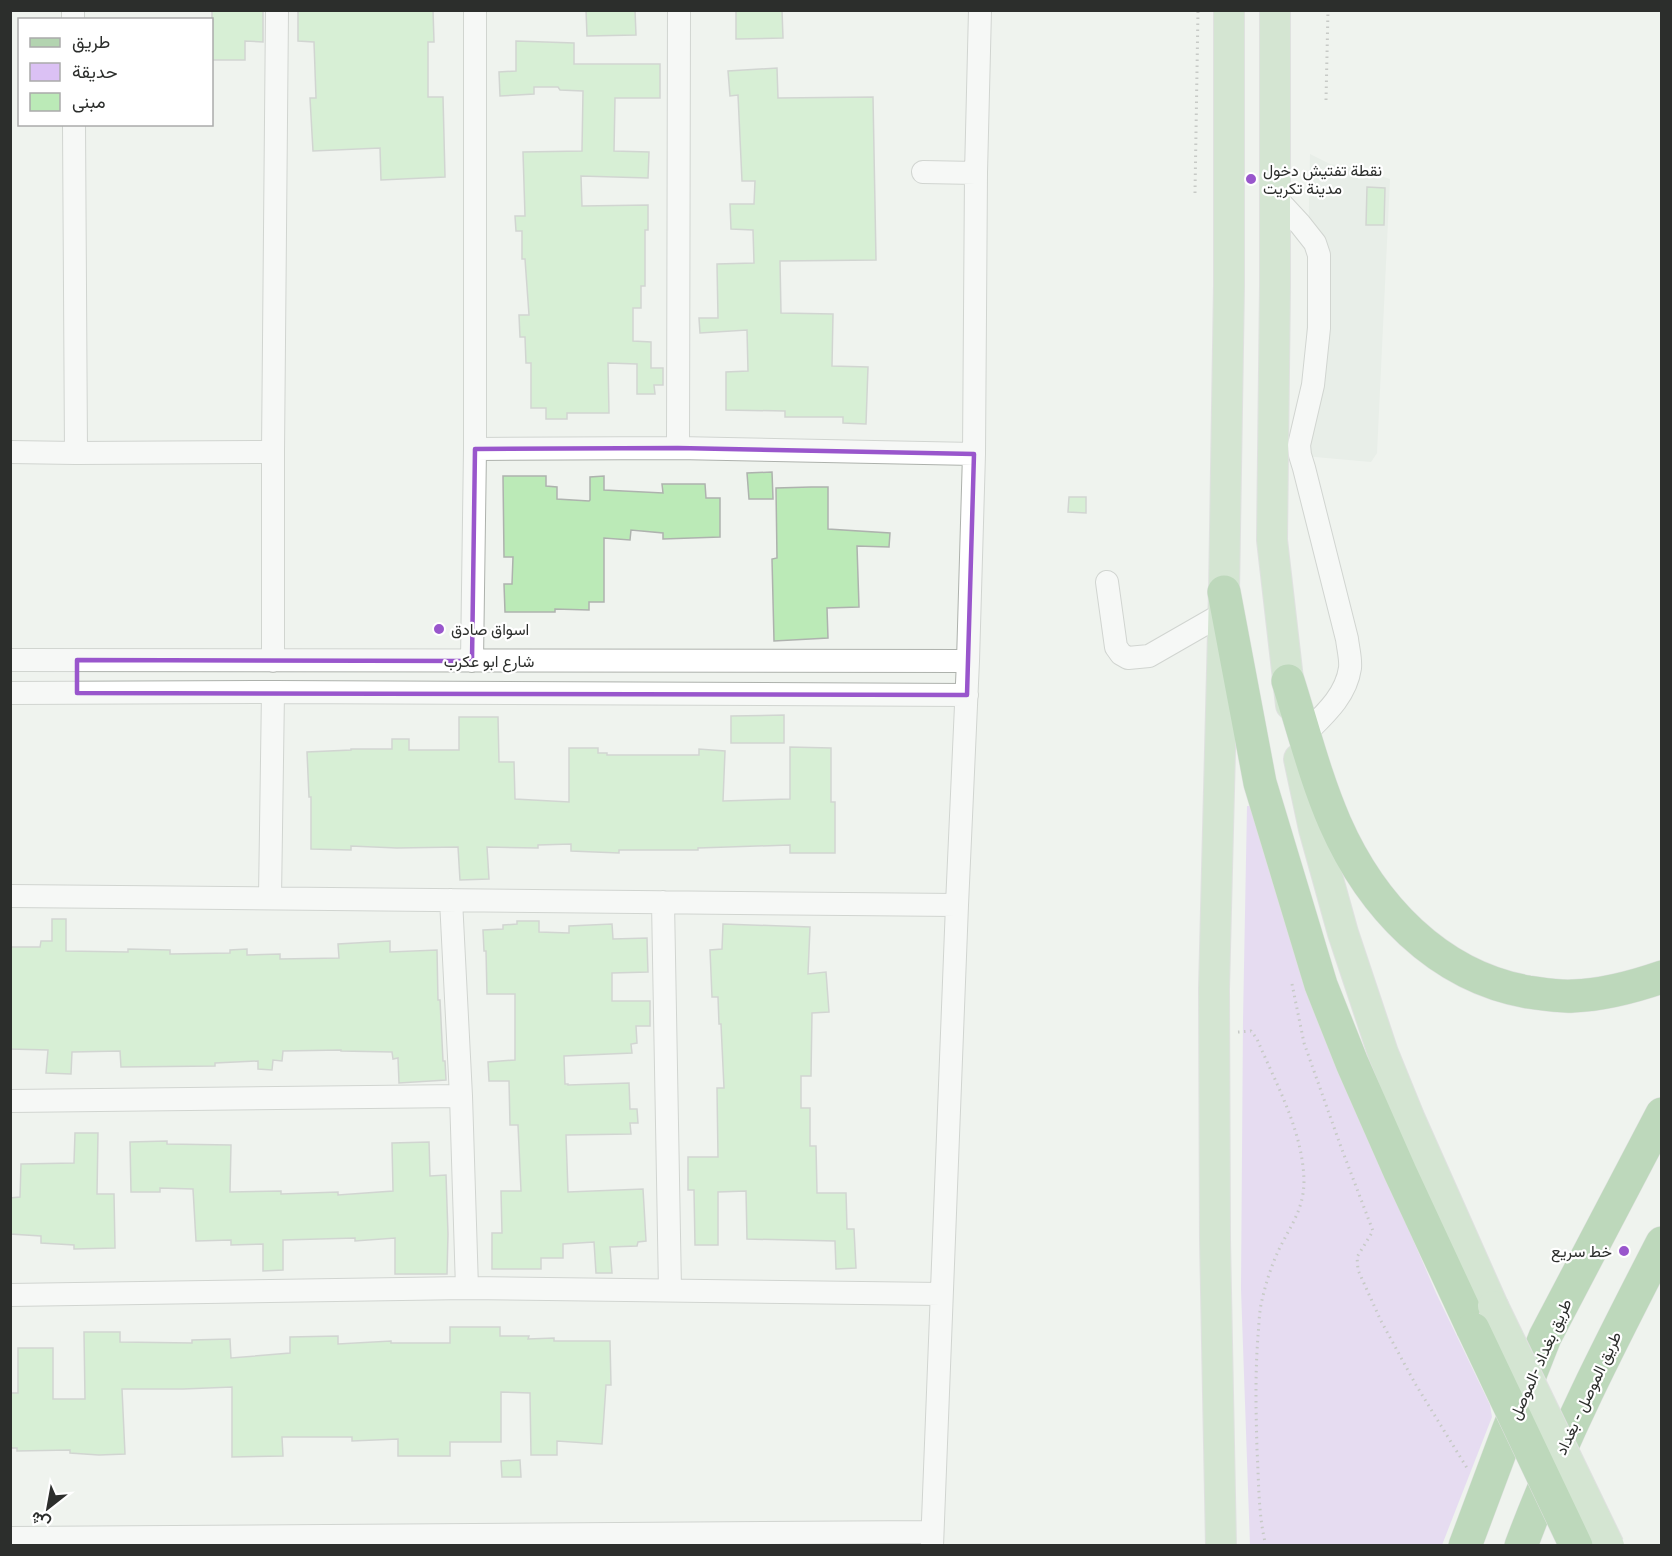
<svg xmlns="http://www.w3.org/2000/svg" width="1672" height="1556" font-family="'IBM Plex Sans',Vazirmatn,sans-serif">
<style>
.built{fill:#e0e9df}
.green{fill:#dbc1f4}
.building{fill:#bbeab7;stroke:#aeb2ae;stroke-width:1.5}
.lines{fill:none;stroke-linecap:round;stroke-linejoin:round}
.minor-casing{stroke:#adb1ac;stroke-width:24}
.major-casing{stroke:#cccdcc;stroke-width:32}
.highway-casing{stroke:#cccdcc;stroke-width:34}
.path{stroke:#979a96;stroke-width:3;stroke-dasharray:1.5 4.5;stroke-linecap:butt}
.minor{stroke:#fff;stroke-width:22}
.major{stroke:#b3d4b0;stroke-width:30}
.highway{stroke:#81b87c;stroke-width:33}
.major-bridge-casing{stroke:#cccdcc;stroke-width:32;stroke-linecap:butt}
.highway-bridge-casing{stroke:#cccdcc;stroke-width:34;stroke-linecap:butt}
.major-bridge{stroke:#b3d4b0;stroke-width:30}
.highway-bridge{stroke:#81b87c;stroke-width:33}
.marked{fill:none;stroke:#9956cc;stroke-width:4.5;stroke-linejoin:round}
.poi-dot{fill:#9956cc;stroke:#fff;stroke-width:2}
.labels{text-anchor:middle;stroke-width:4.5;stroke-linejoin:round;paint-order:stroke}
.poi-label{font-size:16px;fill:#2c2e2c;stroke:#fff;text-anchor:start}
.street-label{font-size:16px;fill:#2c2e2c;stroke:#fff}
</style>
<rect width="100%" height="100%" fill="#eff3ee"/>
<path class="built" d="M1310 154 1330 164 1357 168 1390 179 1377 453 1371 462 1304 456Z"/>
<path class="green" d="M1247 806H1259L1320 1023 1436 1293 1490 1405 1492 1417 1442 1545H1250L1241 1289 1243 1021Z"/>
<path class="building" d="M212 10H263V42L245 41V60H212Z
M298 10H433L434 42H428V97H443L445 177 381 180 380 148 313 151 310 98H316L314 42 298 41Z
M586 10H635L636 35 587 36Z
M736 10H782L783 38 736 39Z
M516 41 574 43V64H660V98H615L614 151 649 152 648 178 581 176 582 206 648 205V230H645V286H641V308H633V341L651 342V368H663V385H654L655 394H637V364L608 363 609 413H567V419H546V408H531V363H526L525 337H520L519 315H529L525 259H522V231H516L515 216H525L523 152 582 151 583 91 560 90 558 87H534V94L500 96 499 72 516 71Z
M777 68 778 98 873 97 876 260 780 261 781 313 833 314 832 366 868 367 866 424 843 423V417H785V411L726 410V372L748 371 747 330 700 333 699 318H718L717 264 754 263 753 230 731 229 730 204H754L755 181H742L738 95 730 96 728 71Z
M1367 187 1385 188 1384 225H1366Z
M772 472 773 499H749L747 473Z
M503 476H546V486L557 487V499L589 501 590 500V477L604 476V490L663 493 662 484H705L706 498H720V537L663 539V533L631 530 630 540 604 538V602H589V610L555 609V612H505L504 584H512L513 557H504Z
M811 487H828V529L890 533 889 547 857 546 859 607 827 608 828 638 774 641 772 559 777 558 776 488Z
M1069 497H1086V513L1068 512Z
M784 715V743H731V716Z
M459 717H498L499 762H514L515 799 569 802V748H598V753H607V755H699V749L725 751 723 801 790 799V747L831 748V802H835V853H790V845L728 847 698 848V850H619V853L571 851V844L538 845V848L487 847 489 879 460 880 458 847 397 848 351 846V850L311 849V797H309L307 752 351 750V749H392V739H409V750H459Z
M52 919H66V951L128 952V949L170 950V954L230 953V950L247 949V955L280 954V959L339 958 338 944 390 941V952L437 950 438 1000H440L443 1061H445L446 1080 399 1083 398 1058 393 1059 392 1052 341 1051V1050L283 1051 282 1061 273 1060 272 1070 258 1069V1061L215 1063V1066L121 1067 120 1051 72 1052 71 1074 46 1073 48 1050 10 1049V947H40L41 941H52Z
M517 921H539V932L569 933V926L612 924 613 939 647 938 648 972 612 973V1001H650V1026H636L637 1043 631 1044 632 1053 564 1056 565 1084H568V1085L629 1083 630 1109H637L638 1123H630L631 1134 566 1135 568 1192 643 1189 646 1241 638 1242 637 1246 610 1247 612 1273H596L594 1242 563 1244V1258H541V1269H492V1233H502L501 1191H521L518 1125H510L509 1081H489L488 1062 515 1060V994H487L486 951H484L483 930 503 929V925L517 924Z
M723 924 810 927 808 974 826 972 829 1012 812 1013 811 1076H801V1108H810V1146H816L817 1193H846L847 1229H854L856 1268 836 1269 835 1241 747 1239 746 1191 718 1192V1245H695L694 1190H688V1157H718L717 1088H724L721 1024H719L718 997H712L710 950 722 949Z
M75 1133H98L97 1194H114L115 1248 74 1249V1245L41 1243V1236L10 1234V1198L20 1197 21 1164 74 1163Z
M167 1141V1144L231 1145 230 1192 281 1191V1194L338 1192V1195L393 1191 392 1143 429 1142 430 1176 446 1175 448 1234 447 1274H395V1238L355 1241V1238L283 1240V1270L263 1271V1244L231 1245V1240L196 1241 193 1189 160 1188V1192H131L130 1142Z
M450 1327H500V1336H529L528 1339 554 1338V1341H610L611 1385H606L602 1444 557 1441V1455H531L530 1393 501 1392V1442H450V1456H398V1439L352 1441V1437H282L283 1456 232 1457V1387L183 1389H122L125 1454 99 1455 70 1453V1450L17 1451V1448H10V1393H18V1348H53V1399H85L84 1332H120V1342L192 1343V1340L230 1339 231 1358 290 1353V1337L338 1336V1344L391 1341V1343H450Z
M520 1460 521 1477H502L501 1461Z"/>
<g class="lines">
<defs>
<path id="minor" d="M73 10V20
M74 124 76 453
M923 172 976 173
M1275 197 1300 224 1315 243 1319 255V328L1313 385 1299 445 1300 455 1304 468 1347 639C1348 648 1351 659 1350 668 1346 696 1324 715 1305 734
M678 448 679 10
M475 449 678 448 974 454
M10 452 76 453 273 452
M1107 582 1116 647 1121 654 1128 658 1149 656 1224 613
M10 660 968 661
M273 661V452L277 10
M472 661 475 449V10
M10 693 273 692 967 695
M10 896 957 905
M270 898 273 692
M451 900 461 1096 467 1288
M663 902 670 1290
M10 1101 461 1096
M10 1295 467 1288 941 1294
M10 1538 932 1532
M932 1546 957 905 968 661 974 454 976 173 980 10"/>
<path id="major" d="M1275 10V286L1272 540 1291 705
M1299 759 1314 829 1343 933 1383 1053 1409 1117 1493 1306
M1221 1546 1215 1240 1214 989 1224 592 1229 286V10"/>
<path id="highway" d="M1224 592 1260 783 1321 985 1352 1063 1400 1172 1473 1329
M1288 681C1303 728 1315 777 1335 823 1371 905 1437 976 1528 992 1543 994 1558 997 1573 996 1603 995 1633 987 1662 977
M1465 1546 1508 1431 1545 1337 1662 1114
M1521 1546C1560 1441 1611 1342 1662 1243"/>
</defs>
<use href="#minor" class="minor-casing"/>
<use href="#major" class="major-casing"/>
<use href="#highway" class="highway-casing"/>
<path class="path" d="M1326 100 1328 10
M1195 193 1198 10
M1292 984 1304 1043 1341 1147 1373 1231 1357 1257 1358 1270 1381 1321 1416 1385 1467 1468
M1238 1032 1251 1031 1257 1039C1276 1084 1303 1131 1304 1181 1304 1214 1285 1232 1274 1261 1269 1273 1265 1287 1262 1300 1259 1312 1259 1325 1258 1336 1255 1374 1256 1412 1257 1450 1259 1482 1258 1515 1266 1546"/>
<use href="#minor" class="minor"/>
<use href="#major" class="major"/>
<use href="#highway" class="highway"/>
<defs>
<path id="major-bridge" d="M1493 1306 1609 1546"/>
<path id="highway-bridge" d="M1473 1329 1576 1546"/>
</defs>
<use href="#major-bridge" class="major-bridge-casing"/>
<use href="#highway-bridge" class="highway-bridge-casing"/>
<use href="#major-bridge" class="major-bridge"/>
<use href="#highway-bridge" class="highway-bridge"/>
</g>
<path d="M0 0H1672V1556H0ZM678 448 974 454 967 695 77 693V660L472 661 475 449Z" fill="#eff3ee" fill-opacity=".55" fill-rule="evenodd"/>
<path class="marked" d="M678 448 974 454 967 695 77 693V660L472 661 475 449Z"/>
<g class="poi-dot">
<circle cx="1251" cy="179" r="6"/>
<circle cx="439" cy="629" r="6"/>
<circle cx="1624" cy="1251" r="6"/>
</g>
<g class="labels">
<g class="poi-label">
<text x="1263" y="176">نقطة تفتيش دخول<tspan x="1263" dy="18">مدينة تكريت</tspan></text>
<text x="451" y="635">اسواق صادق</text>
<text x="1612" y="1257" text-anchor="end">خط سريع</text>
</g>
<g class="street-label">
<text x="489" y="667">شارع ابو عكرب</text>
<text transform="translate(1540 1359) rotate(-66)" y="6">طريق بغداد -الموصل</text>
<text transform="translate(1588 1393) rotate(-65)" y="6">طريق الموصل - بغداد</text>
</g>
</g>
<rect width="1672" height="1556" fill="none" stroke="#2c2e2c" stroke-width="24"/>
<rect x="18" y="18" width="195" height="108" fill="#ffffff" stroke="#ababab" stroke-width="1.5"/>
<rect x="30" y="38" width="30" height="9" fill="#b3d4b0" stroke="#ababab" stroke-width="1.5"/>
<text x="72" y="48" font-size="18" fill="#2c2e2c">طريق</text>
<rect x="30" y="63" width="30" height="18" fill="#dbc1f4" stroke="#ababab" stroke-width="1.5"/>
<text x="72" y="78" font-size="18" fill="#2c2e2c">حديقة</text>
<rect x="30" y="93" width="30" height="18" fill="#bbeab7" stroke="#ababab" stroke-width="1.5"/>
<text x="72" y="108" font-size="18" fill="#2c2e2c">مبنى</text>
<g transform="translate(48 1508) rotate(211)" stroke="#ffffff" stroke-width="4.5" paint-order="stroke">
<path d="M0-4.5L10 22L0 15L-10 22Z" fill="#2c2e2c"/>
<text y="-9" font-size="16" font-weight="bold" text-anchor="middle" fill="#2c2e2c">ش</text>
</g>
</svg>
